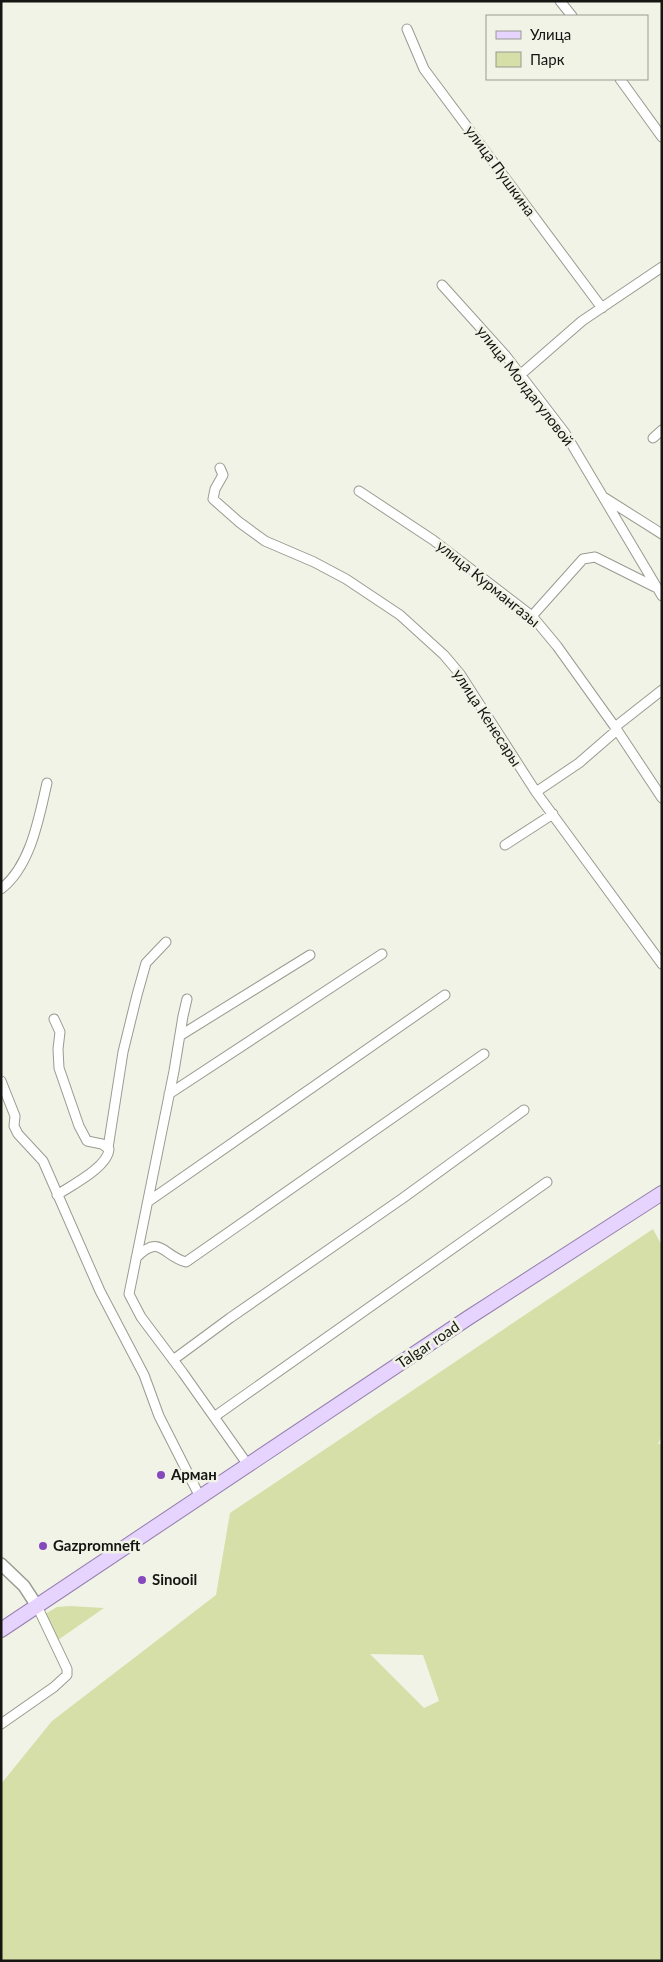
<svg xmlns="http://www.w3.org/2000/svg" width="663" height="1962" font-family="Lato,sans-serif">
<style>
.green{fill:#d6dfa8;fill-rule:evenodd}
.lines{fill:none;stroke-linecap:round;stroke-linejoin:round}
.minor-casing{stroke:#999b90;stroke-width:11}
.tertiary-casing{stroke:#999b90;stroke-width:14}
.primary-casing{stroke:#927eab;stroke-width:16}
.minor{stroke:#fff;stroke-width:9}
.tertiary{stroke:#fff;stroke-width:11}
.primary{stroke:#e6d3fe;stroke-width:14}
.poi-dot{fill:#8548bd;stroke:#f1f3e7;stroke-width:2}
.labels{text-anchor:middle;stroke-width:5;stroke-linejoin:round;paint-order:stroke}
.street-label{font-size:15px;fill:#151511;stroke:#f1f3e7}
.poi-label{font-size:15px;font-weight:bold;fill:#151511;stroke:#f1f3e7;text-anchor:start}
</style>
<rect width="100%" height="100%" fill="#f1f3e7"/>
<path class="green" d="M653 1229 661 1244 662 1252V1436L658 1444H662V1961H1V1784L52 1721 216 1595 230 1513ZM370 1654 423 1655 439 1701 424 1708Z
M70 1606 104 1608 58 1640 45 1614 57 1607Z"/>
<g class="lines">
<defs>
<path id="minor" d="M560 1 572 16
M407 29 424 69 602 308
M620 79 662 137
M442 285 506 356 565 433 662 596
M520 375 582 321 662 267
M653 438 662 430
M220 468 223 475 215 489 213 499 239 522 265 541 314 562 346 579 400 615 444 655 460 674 536 792 662 964
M359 491 433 540 532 616 557 646 615 727 662 798
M605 498 662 534
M532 616 583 559 595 557 657 588
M615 727 662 690
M536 792 579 763 617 730
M505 845 553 814
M1 889C31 866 39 817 47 783
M187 999 183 1016 174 1071 129 1294 141 1317 183 1373 248 1465
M54 1019 60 1032 58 1049 59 1068 79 1126 87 1141 102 1144 109 1149C108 1167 72 1185 57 1195
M181 1035 310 955
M1 1081 15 1116 14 1126 18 1134 43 1161 100 1291 144 1375 159 1416 200 1497
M169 1094 382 954
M108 1148 123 1052 137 995 146 963 166 942
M149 1201 445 995
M136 1258C160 1233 163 1256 186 1262L484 1054
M173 1360 230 1318 403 1198 524 1110
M214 1417 547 1182
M1 1724 54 1687 67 1675V1669L37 1606"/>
<path id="tertiary" d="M1 1564 24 1586 37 1606"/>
<path id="primary" d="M1 1630 468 1318 662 1193"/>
</defs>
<use href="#minor" class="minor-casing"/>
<use href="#tertiary" class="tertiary-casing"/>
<use href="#primary" class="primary-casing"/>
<use href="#minor" class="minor"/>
<use href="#tertiary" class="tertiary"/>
<use href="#primary" class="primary"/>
</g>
<g class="poi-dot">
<circle cx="161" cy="1475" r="5"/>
<circle cx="43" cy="1546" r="5"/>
<circle cx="142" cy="1580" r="5"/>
</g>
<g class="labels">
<g class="street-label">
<text transform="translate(500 171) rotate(54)" y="5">улица Пушкина</text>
<text transform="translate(525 386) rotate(52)" y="5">улица Молдагуловой</text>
<text transform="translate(488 584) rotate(39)" y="5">улица Курмангазы</text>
<text transform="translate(487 718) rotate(57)" y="5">улица Кенесары</text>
<text transform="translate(428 1345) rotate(-34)" y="5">Talgar road</text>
</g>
<g class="poi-label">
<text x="171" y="1480">Арман</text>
<text x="53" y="1551">Gazpromneft</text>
<text x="152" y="1585">Sinooil</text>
</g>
</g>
<rect width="663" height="1962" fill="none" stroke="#151511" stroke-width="5"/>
<rect x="486" y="15" width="162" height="65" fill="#f1f3e7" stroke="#999a91"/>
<rect x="496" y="31" width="25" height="8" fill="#e6d3fe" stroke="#999a91"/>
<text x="530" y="40" font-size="15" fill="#151511">Улица</text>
<rect x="496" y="52" width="25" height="15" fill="#d6dfa8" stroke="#999a91"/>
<text x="530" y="65" font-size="15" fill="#151511">Парк</text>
</svg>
